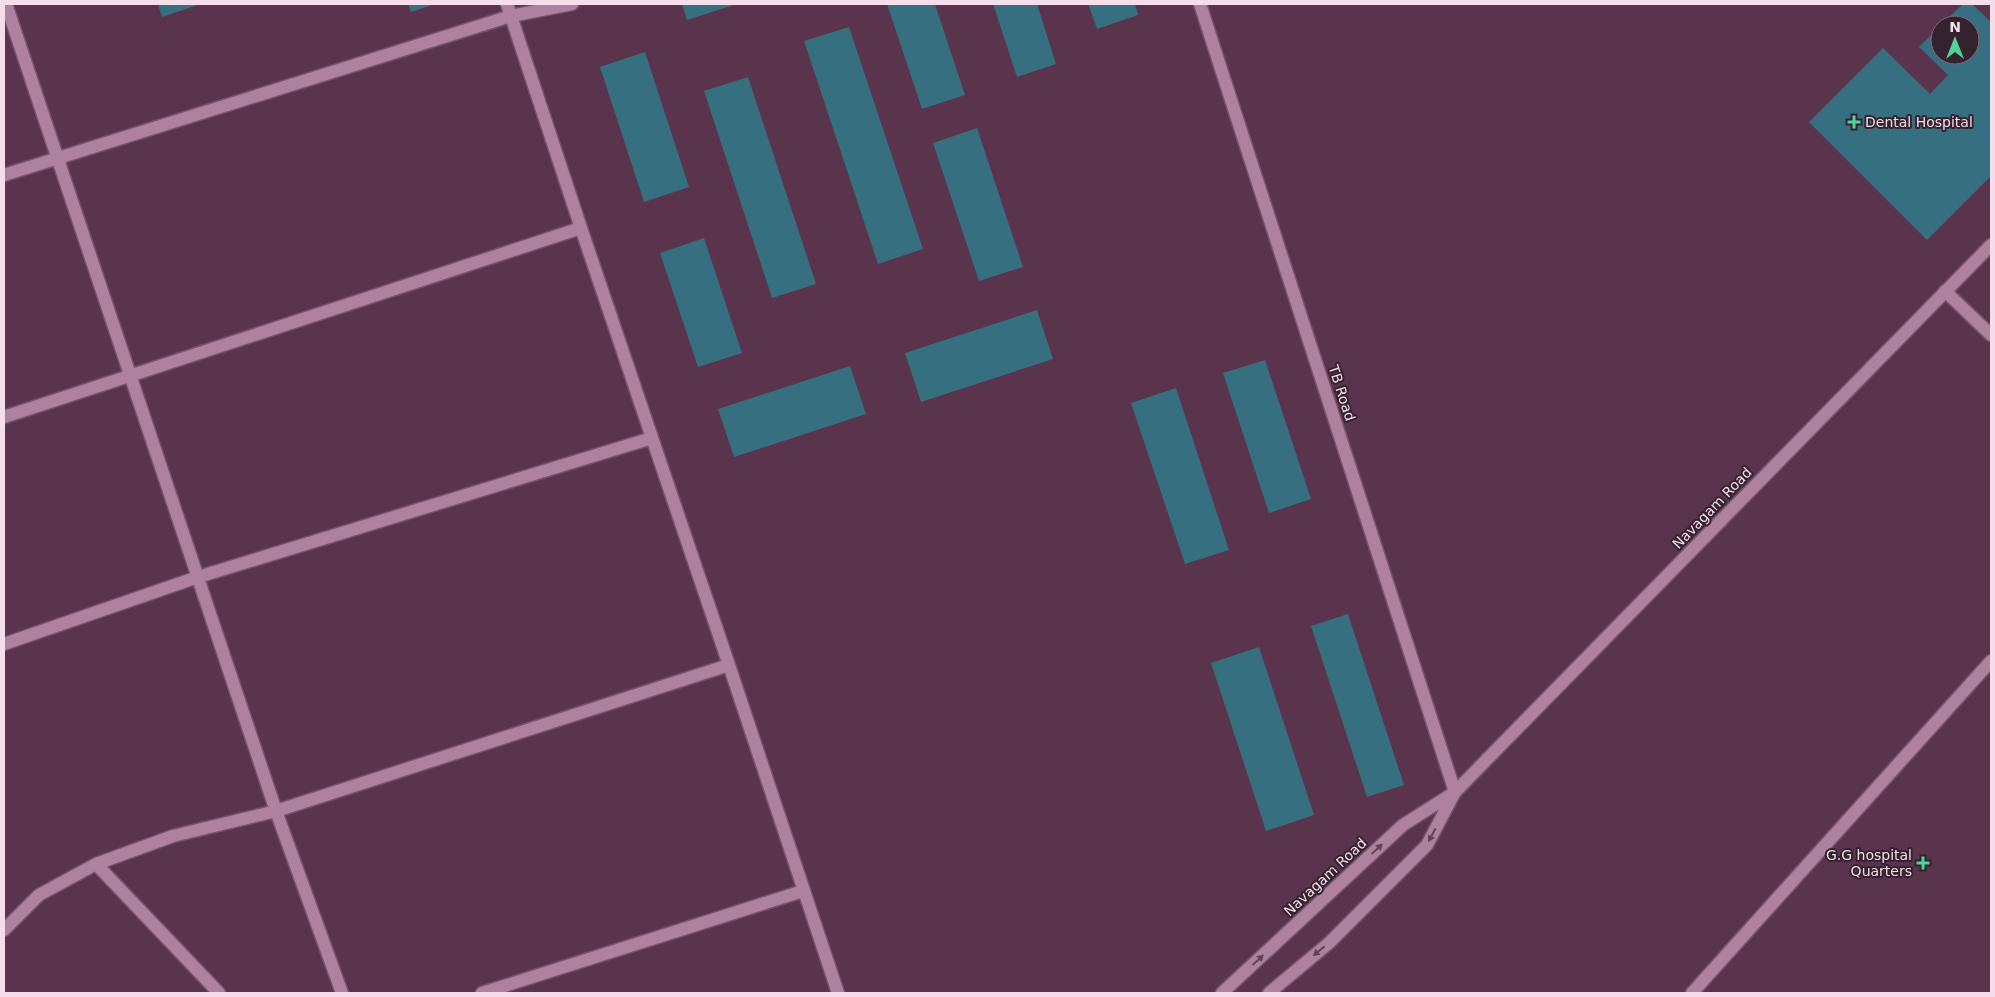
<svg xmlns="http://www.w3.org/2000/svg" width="1995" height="997" font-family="'DejaVu Sans',sans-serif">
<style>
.building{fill:#356f80}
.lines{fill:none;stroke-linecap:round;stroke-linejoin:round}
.street-casing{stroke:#75546a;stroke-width:15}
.secondary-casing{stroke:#75546a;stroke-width:15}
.street{stroke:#ae829e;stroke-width:12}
.secondary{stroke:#ae829e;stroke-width:12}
.oneway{fill:#5f4455}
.poi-dot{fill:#50d398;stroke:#34222e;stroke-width:2}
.labels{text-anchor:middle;stroke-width:4;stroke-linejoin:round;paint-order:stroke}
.poi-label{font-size:14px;fill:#f6ddec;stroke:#34222e;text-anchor:start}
.street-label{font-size:14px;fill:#f6ddec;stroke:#34222e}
</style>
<rect width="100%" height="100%" fill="#5a344d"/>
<path class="building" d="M158 4H201L162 17Z
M408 4H435L411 12Z
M682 4H737L687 20Z
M887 4H935L965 95 922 109Z
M993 4H1037L1056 64 1017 77Z
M1088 4H1135L1138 15 1097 29Z
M1963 4H1972L1991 22V176L1927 240 1809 122 1883 48 1930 94 1948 75 1919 47 1940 26V55H1970V25H1941Z
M849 27 923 249 878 264 804 41Z
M645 52 689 187 644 202 600 67Z
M748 77 816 284 772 298 704 91Z
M977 128 1023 267 979 281 933 143Z
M704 238 742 353 698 367 660 253Z
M1037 310 1053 359 921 402 905 353Z
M1265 360 1311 499 1269 513 1223 373Z
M850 366 866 414 734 457 718 409Z
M1176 388 1229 550 1185 564 1131 403Z
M1348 614 1404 785 1367 797 1311 626Z
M1259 647 1314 815 1266 831 1211 663Z"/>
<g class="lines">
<defs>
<path id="street" d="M6 4 276 811 342 993
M507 4 581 228 729 665 838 993
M1200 4 1455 792
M4 175 511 16 572 4
M1945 291 1991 335
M4 417 581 228
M4 644 198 577 652 438
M96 864 219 993
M4 930 39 895 96 864 173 836 276 811 729 665
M482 993 803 891
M1692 993 1991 661"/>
<path id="secondary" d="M1222 993 1403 825 1455 792 1991 245
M1269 993 1329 943 1427 845 1455 792"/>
</defs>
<use href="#street" class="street-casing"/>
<use href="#secondary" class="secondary-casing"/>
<use href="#street" class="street"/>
<use href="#secondary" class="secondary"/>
</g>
<defs><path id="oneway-solid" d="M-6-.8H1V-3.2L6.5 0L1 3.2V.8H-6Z" transform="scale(1.25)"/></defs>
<g class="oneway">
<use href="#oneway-solid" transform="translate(1432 835) rotate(118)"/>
<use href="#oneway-solid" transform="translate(1377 849) rotate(-43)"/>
<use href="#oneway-solid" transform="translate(1319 951) rotate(140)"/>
<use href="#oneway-solid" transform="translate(1258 960) rotate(-43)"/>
</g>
<g class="poi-dot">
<path d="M1851.5 114.5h5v5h5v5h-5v5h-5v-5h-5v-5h5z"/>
<path d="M1920.5 855.5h5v5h5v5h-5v5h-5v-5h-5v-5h5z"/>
</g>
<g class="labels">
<g class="poi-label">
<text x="1865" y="127">Dental Hospital</text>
<text x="1912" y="860" text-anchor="end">G.G hospital<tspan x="1912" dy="16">Quarters</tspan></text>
</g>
<g class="street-label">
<text transform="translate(1342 393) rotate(72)" y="5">TB Road</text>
<text transform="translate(1712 508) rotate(-46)" y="5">Navagam Road</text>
<text transform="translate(1325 877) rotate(-43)" y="5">Navagam Road</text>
</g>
</g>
<rect width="1995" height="997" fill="none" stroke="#f6ddec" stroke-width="10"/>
<g transform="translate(1955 40)"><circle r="24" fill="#34222e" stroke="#826d7a"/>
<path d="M0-4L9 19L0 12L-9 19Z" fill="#50d398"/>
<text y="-8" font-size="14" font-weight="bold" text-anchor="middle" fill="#f6ddec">N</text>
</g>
</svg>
